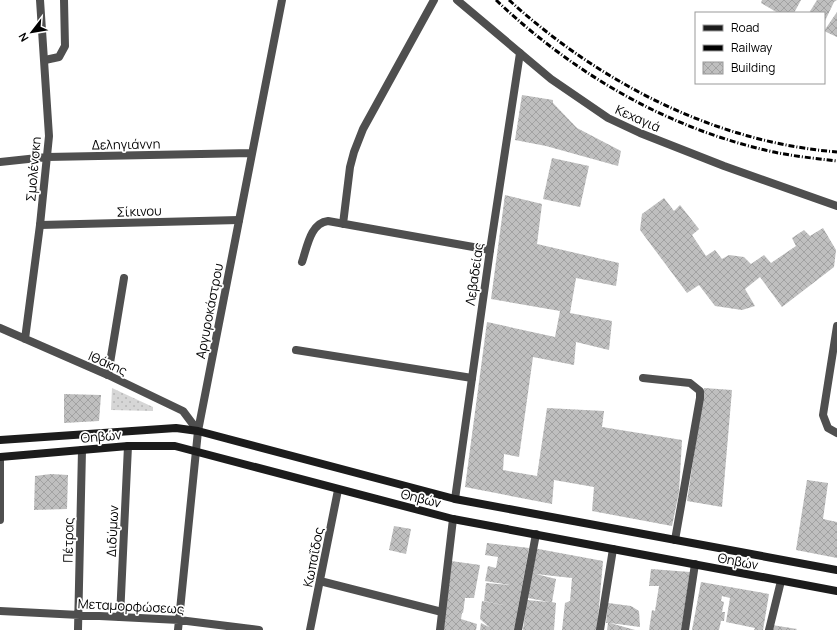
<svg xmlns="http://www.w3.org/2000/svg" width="837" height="630" font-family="Manrope,sans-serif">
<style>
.green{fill:url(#green-dots)}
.building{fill:url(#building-cross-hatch)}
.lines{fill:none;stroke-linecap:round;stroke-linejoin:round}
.service{stroke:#4f4f4f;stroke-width:8}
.pedestrian{stroke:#4f4f4f;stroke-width:8}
.minor{stroke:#4f4f4f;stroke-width:8}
.tertiary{stroke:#4f4f4f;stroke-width:8}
.secondary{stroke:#1c1c1c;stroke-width:8}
.rail{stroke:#000;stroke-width:3;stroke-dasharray:6 2 1 2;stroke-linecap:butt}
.labels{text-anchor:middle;stroke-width:3.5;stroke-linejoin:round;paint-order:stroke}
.street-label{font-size:13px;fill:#000;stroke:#fff}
</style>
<defs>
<pattern id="green-dots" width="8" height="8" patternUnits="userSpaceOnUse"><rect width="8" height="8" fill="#d6d6d6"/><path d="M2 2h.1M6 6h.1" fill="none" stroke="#b6b6b6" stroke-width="1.8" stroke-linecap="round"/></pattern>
<pattern id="building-cross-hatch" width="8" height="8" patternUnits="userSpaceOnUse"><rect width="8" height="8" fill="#bfbfbf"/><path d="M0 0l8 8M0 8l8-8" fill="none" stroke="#a2a2a2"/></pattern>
</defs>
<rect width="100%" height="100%" fill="#fff"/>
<path class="green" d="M112 388 153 407V411L111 410Z"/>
<path class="building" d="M762 0H801L794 13H778L761 3Z
M817 0H837L834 2 824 23V13H809Z
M837 12V37L824 31Z
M522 95 553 100V103L577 128 621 151 618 166 546 146 515 140Z
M552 158 589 166 580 207 543 199Z
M505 195 542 204 537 244 619 263 616 286 576 278 570 313 612 321 609 350 576 342 574 365 533 357 519 457 504 454 503 470 537 476 547 408 604 411 602 427 682 440 679 492 672 526 592 511 594 487 554 480 552 504 465 487 487 322 555 337 560 311 491 299Z
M664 198 674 211 680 205 699 229 692 235 706 256 715 250 722 259 729 255 744 257 751 264 764 255 771 263 796 246 792 238 804 230 810 236 823 228 836 250 834 267 782 307 760 277 745 289 755 306 742 310 715 306 699 285 687 293 640 230 642 214Z
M704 388 732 390 722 507 687 501Z
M64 394 101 395 99 421 64 423Z
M51 474 68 475 67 509 34 510 35 476Z
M807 480 828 483 823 519 837 522V558L796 550Z
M394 526 411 529 406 554 389 550Z
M487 543 529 548 514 630H480L481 623 489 627 480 619 482 601 503 605 484 601 486 583 510 585 485 581 488 566 496 568 498 557 485 555Z
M533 548 603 561 597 630H562L565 603 570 601 572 578 536 574 556 579 552 602 556 603 554 630H523L527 600 549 602 528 598Z
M451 561 480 565 474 598H465L463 613 455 612 462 613 461 619 477 624 476 630H441Z
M651 569 690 572 681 630H649L652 610 655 611 659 586H649Z
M701 582 769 594 763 630H754L755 628 726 622 730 598 722 596 721 601 724 602 722 612H725L724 621H721L719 630H692Z
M608 603 631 606 639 611 640 627 610 623 635 630H607L608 623H606Z
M772 625 797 629 796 630H771Z"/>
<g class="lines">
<path class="service" d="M45 60 59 57 65 46 64 0
M40 225 239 220
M108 375 124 278
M643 378 690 383 700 391V398L675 540"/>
<path class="pedestrian" d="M120 617 128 446"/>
<path class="minor" d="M520 53 551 79 608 118 640 133 724 166 837 206
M0 162 47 157 252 153
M343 224 350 167 354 152 363 129 434 0
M302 262C307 248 310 223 328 221L490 250
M837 326 823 415 828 428 837 433
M0 328 108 375 183 411 198 431
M25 339 40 225 49 136 40 0
M296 350 472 378
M0 520V457
M320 581 442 612
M0 611 179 620 259 630
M78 630 82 450
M178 630 198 431 282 0
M310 630 338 490
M518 630 536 534
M600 630 613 549
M685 630 695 564
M769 630 781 581"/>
<path class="tertiary" d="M455 499 490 250 520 53 457 0
M440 630 453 519"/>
<path class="secondary" d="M0 440 176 428 198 431 455 499 837 570
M0 457 128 446H175L453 519 837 591"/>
<path class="rail" d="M496 0C572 72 663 126 765 150 789 156 813 158 837 161
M509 0C599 82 714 142 837 152"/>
</g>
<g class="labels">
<g class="street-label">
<text transform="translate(638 118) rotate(24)" y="5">Κεχαγιά</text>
<text transform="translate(126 144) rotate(-1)" y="5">Δεληγιάννη</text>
<text transform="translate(33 169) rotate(-85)" y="5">Σμολένσκη</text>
<text transform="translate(139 211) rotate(-2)" y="5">Σίκινου</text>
<text transform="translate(474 274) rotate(-82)" y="5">Λεβαδείας</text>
<text transform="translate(209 311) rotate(-79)" y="5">Αργυροκάστρου</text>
<text transform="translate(108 363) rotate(24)" y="5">Ιθάκης</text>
<text transform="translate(101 436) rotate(-5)" y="5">Θηβών</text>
<text transform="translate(421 498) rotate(14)" y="5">Θηβών</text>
<text transform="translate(112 531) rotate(-87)" y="5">Διδύμων</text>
<text transform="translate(68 540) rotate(-89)" y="5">Πέτρας</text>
<text transform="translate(313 557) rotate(-79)" y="5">Κωπαΐδος</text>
<text transform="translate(738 561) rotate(11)" y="5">Θηβών</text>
<text transform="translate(131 606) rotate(3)" y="5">Μεταμορφώσεως</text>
</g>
</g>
<rect x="695" y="12" width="130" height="72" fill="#ffffff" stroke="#999999"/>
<rect x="703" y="25" width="20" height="6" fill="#1c1c1c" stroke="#999999"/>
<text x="731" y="32" font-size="12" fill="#000000">Road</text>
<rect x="703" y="45" width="20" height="6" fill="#000000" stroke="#999999"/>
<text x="731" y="52" font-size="12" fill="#000000">Railway</text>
<rect x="703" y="62" width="20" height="12" fill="url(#building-cross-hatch)" stroke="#999999"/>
<text x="731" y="72" font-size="12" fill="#000000">Building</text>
<g transform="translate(32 32) rotate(239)" stroke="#ffffff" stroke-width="3" paint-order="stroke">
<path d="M0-3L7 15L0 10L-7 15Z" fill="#000000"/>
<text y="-6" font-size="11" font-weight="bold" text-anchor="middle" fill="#000000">N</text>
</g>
</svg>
